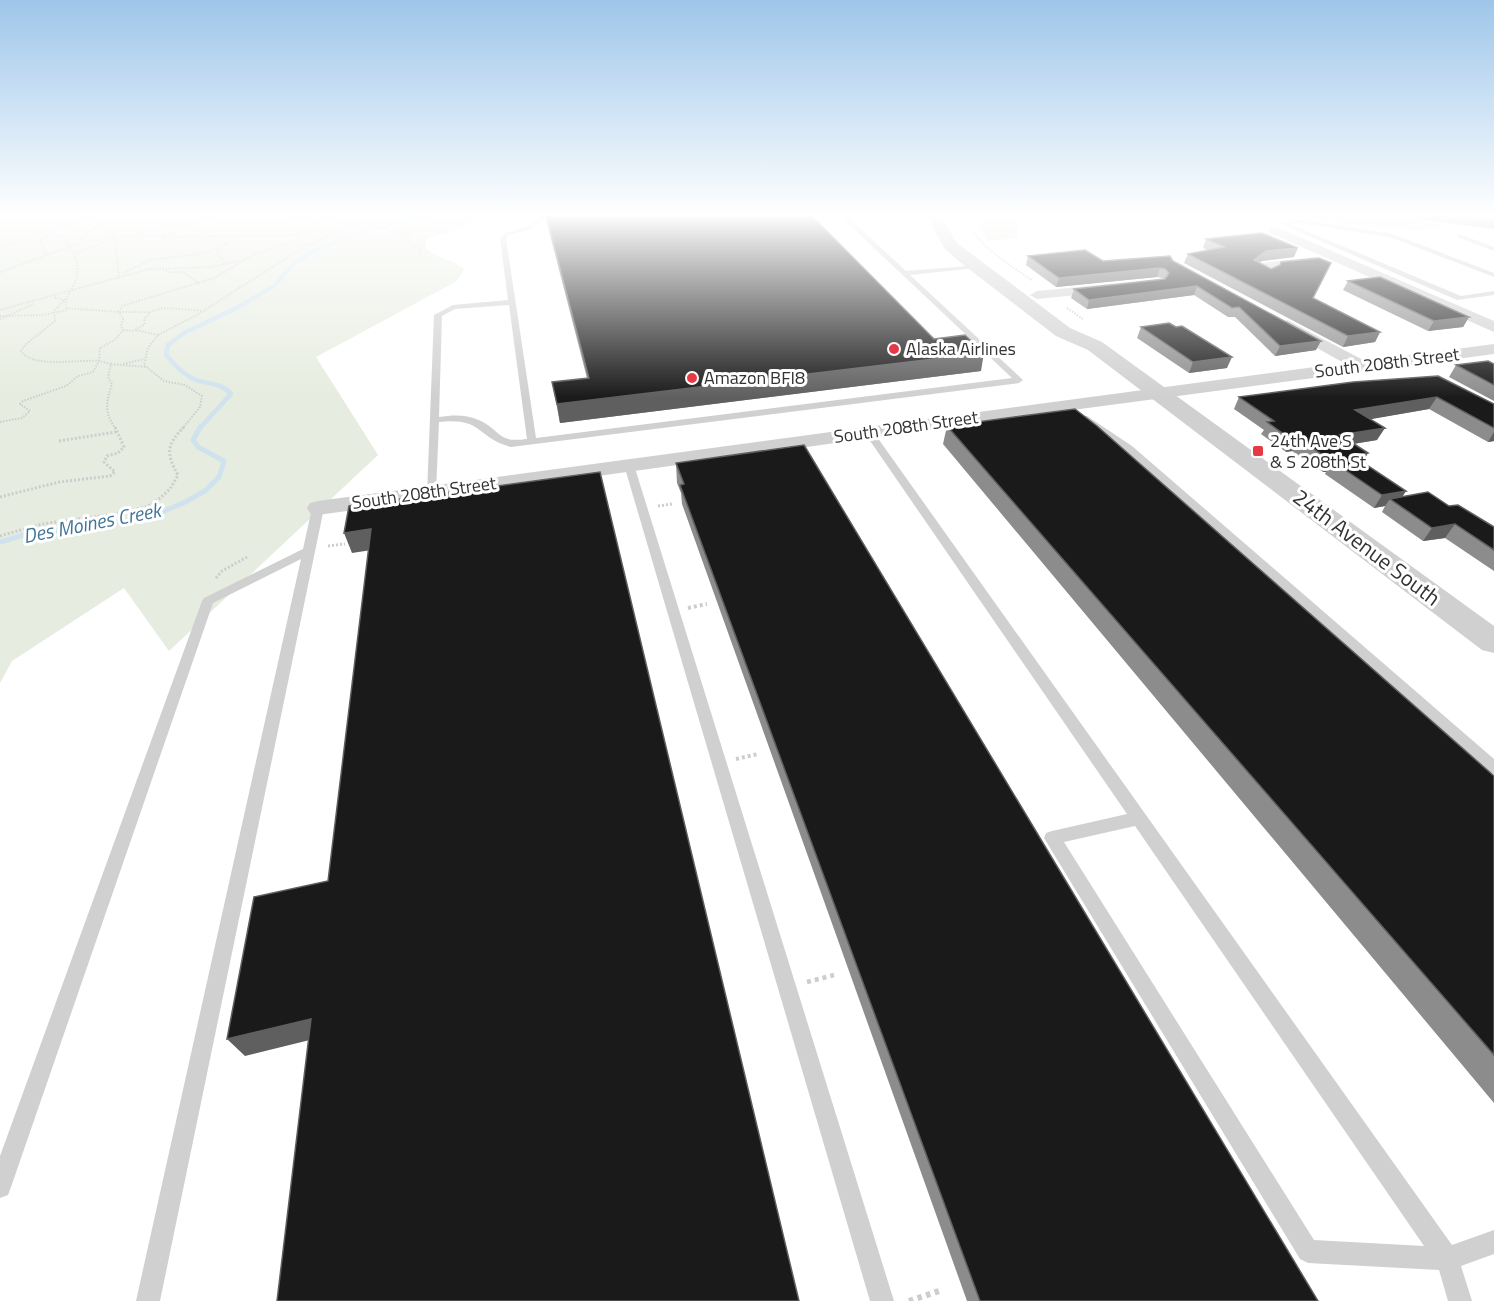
<svg xmlns="http://www.w3.org/2000/svg" width="1494" height="1301" font-family="'Titillium Web',sans-serif">
<style>
.green{fill:#e6ecdf}
.lines{fill:none;stroke-linecap:round;stroke-linejoin:round}
.stream-far2{stroke:#cfe2ee;stroke-width:4}
.stream-far1{stroke:#cfe2ee;stroke-width:4.5}
.stream{stroke:#cfe2ee;stroke-width:5}
.path-far4{stroke:#cdcdcd;stroke-width:2;stroke-dasharray:1.5 1.5;stroke-linecap:butt}
.path-far3{stroke:#cdcdcd;stroke-width:3;stroke-dasharray:2 2;stroke-linecap:butt}
.path-far2{stroke:#cdcdcd;stroke-width:4;stroke-dasharray:3 3;stroke-linecap:butt}
.path-far1{stroke:#cdcdcd;stroke-width:4.5;stroke-dasharray:4 4;stroke-linecap:butt}
.path{stroke:#cdcdcd;stroke-width:6;stroke-dasharray:4.5 4.5;stroke-linecap:butt}
.service{fill:#d0d0d0;fill-rule:evenodd}
.minor{fill:#d0d0d0;fill-rule:evenodd}
.tertiary{fill:#d0d0d0;fill-rule:evenodd}
.motorway{fill:#9a9a9a;fill-rule:evenodd}
.wall{fill:#8c8c8c}
.shaded-wall{fill:#5f5f5f}
.building{fill:#1a1a1a;stroke:#5f5f5f;stroke-width:1.5}
.poi-dot{fill:#e63946;stroke:#fff;stroke-width:2}
.labels{text-anchor:middle;stroke-width:6;stroke-linejoin:round;paint-order:stroke}
.far-poi-label{font-size:18px;fill:#333;stroke:#fff;text-anchor:start}
.far-street-label{font-size:18px;fill:#333;stroke:#fff}
.far-water-label{font-size:20px;font-style:italic;fill:#3f7597;stroke:#fff}
.street-label{font-size:22px;fill:#333;stroke:#fff}
</style>
<rect width="100%" height="100%" fill="#fff"/>
<path class="green" d="M0 216H487L453 232 426 239 425 248C437 259 452 259 464 269L457 281 316 357 378 455 169 651 124 588 12 661 0 683Z
M975 216H1016L1018 238 987 241Z
M1290 216C1336 216 1403 208 1445 228 1394 235 1341 223 1290 216Z"/>
<g class="lines">
<path class="stream-far2" d="M231 311 274 286 294 263 314 251 360 232 424 216"/>
<path class="stream-far1" d="M199 429 231 394C222 383 208 384 196 380 184 375 175 365 166 355L168 345 184 333 234 309"/>
<path class="stream" d="M0 542 27 534 111 524 162 512 185 502 205 491 219 477 224 461 198 447 193 440 200 427"/>
<path class="path-far4" d="M322 216 339 222 340 227
M964 216C978 247 1006 262 1033 281
M290 219 311 216
M84 220 101 216
M105 221 165 224 178 227
M98 225 114 232 119 276
M48 232 54 236 63 237C77 254 83 270 71 290 67 297 65 300 66 308L119 312H150L163 308 206 311
M300 233 366 223 395 232 412 234 405 241 421 249 420 256
M137 234 171 225
M205 236 299 235
M84 242 115 237
M0 248 88 216
M220 249 216 254 228 263
M48 253 43 252V243L40 241 49 234
M75 253 124 236 165 235
M163 269 168 272H184L199 284
M0 272 83 242V236L106 221V216
M124 273 150 260 200 254 229 244 197 236 163 238 176 232 178 227 211 216
M1067 308 1083 319
M0 310 149 269 211 267 239 261
M0 316 42 315 68 310
M0 319 34 304
M123 330 133 331 145 324 144 319 150 313
M136 330 158 335
M111 364 146 367
M123 364 144 359
M0 422 22 418 30 411 20 404 23 401 66 386 78 376 93 372 99 361C79 359 33 369 21 351L25 345 55 321 54 311 65 300 53 297
M116 429C104 413 106 403 112 384L108 377 111 364 99 361 100 348 116 339 123 330 121 326 123 319 119 312 122 306 214 278 253 255 295 241 300 233 289 229 287 224 294 216
M182 429 200 407 202 396 185 385 164 381 144 365 148 348 158 335 197 315 307 245 358 225 374 216"/>
<path class="path-far3" d="M59 441 116 432
M0 497 59 482 110 476 115 472 104 462 107 456 118 453 124 447 115 427
M658 506 672 504
M0 536 42 524 115 514 146 507 159 499 170 489 178 475C166 454 166 445 184 427
M328 546 345 544
M216 578 222 571 247 557"/>
<path class="path-far2" d="M688 608 707 604
M736 759 758 754"/>
<path class="path-far1" d="M807 982 834 975"/>
<path class="path" d="M909 1301 942 1290"/>
<path class="service" d="M542 216H549L531 229 509 235 506 238 536 438 1012 378 840 216H847L906 271 979 265 977 268 910 275 1023 380 1019 383 511 447C476 438 484 417 439 422L436 492 431 495 427 494 434 315 453 305 508 300 500 238 505 233 527 227ZM509 305 527 439C498 443 502 432 481 421 467 414 453 415 439 417L442 316 455 309Z
M1299 219 1393 234 1494 273V277L1390 237 1299 223 1290 224 1461 296 1494 291V295L1457 300 1279 223Z
M1459 234 1494 247V251L1457 237Z
M1081 416H1087L1132 446 1494 759V774L1489 772 1124 450 1081 420Z
M869 429 872 430 1452 1245 1494 1230V1254L1461 1266 1472 1301H1448L1439 1270 1308 1263 1300 1259 1044 838 1046 833 1052 831 1127 814 864 432ZM1135 826 1424 1246 1314 1240 1064 842Z
M629 462 634 465 894 1301H870L624 465Z
M318 505 324 508 160 1301H136L301 559 213 603 11 1187 8 1195 0 1198V1156L202 601 204 598 303 549 312 508Z"/>
<path class="minor" d="M1274 226 1494 321V332L1270 233 1268 230Z
M1316 257 1321 258 1323 261 1321 264 1273 270 1275 273 1268 277 1252 269 1262 263Z
M1110 284 1117 288 1115 291 1037 299 1030 295 1037 291Z
M1287 320 1365 361 1494 344V354L1065 411 318 515 310 513 307 508 310 503 318 501 1344 363 1281 328 1279 325Z"/>
<path class="tertiary" d="M927 216H941L956 242 973 255 1070 328 1102 342 1494 626V653L1482 650 1088 350 1056 336 961 263 944 248Z"/>
<path class="motorway" d="M1417 216H1463L1494 219V229L1424 220Z"/>
</g>
<path class="wall" d="M545 216H812L934 339 981 371 560 423 552 382 587 378Z
M1206 239 1294 257 1262 261 1259 263 1271 269 1279 266 1281 262 1313 298 1380 332 1375 342 1343 347 1184 263 1188 254 1208 250 1203 248Z
M1028 256 1103 261H1173L1316 350 1275 356 1235 317H1228L1194 295 1087 309 1071 298 1074 289 1164 279 1162 278 1157 277 1056 287 1026 265Z
M1348 281 1469 317 1463 327 1428 331 1343 290Z
M1141 327 1227 368 1189 373 1137 338Z
M1494 364V401L1449 377 1456 365Z
M1353 382 1494 404V441L1488 442 1429 409 1370 419 1377 440 1354 444 1363 462 1403 497 1449 506 1494 527V571L1445 538 1423 541 1382 512 1385 506 1374 508 1325 474 1326 472H1323L1292 451 1286 452 1261 434 1264 430 1234 409 1239 397Z
M947 426 1494 776V1103L943 444Z
M676 463 1318 1301H967L682 504 681 493 677 483Z"/>
<path class="shaded-wall" d="M1298 248 1294 257 1262 261 1250 270 1254 260 1266 251Z
M1160 268 1157 277 1056 287 1059 278Z
M1197 286 1194 295 1087 309 1089 300Z
M1469 317 1463 327 1428 331 1434 321Z
M1380 332 1375 342 1343 347 1348 336Z
M1321 341 1316 350 1275 356 1280 346Z
M984 353 981 371 560 423 557 404Z
M1232 357 1227 368 1189 373 1193 362Z
M1437 397 1429 409 1349 423 1355 410Z
M1385 428 1377 440 1333 447 1340 435Z
M1494 432V441L1488 442Z
M1299 439 1292 451 1286 452 1292 440Z
M1368 453 1361 466 1353 456Z
M1334 459 1326 472H1323L1330 460Z
M1406 491 1398 504 1390 499 1385 506 1374 508 1382 495Z
M1455 524 1445 538 1423 541 1432 528Z
M371 529 378 549 352 553 344 533Z
M311 1019 326 1036 245 1056 227 1039Z"/>
<path class="building" d="M546 216H812L934 339 965 335 984 353 557 404 552 382 589 378Z
M1262 233 1298 248 1266 251 1254 260 1271 269 1280 265 1281 262 1319 258 1331 263 1313 298 1380 332 1348 336 1188 254 1224 247 1206 239Z
M1085 250 1103 261 1170 256 1173 261 1321 341 1280 346 1239 307 1232 308 1197 286 1089 300 1074 289 1165 279 1169 273 1165 269 1160 268 1059 278 1028 256Z
M1380 277 1469 317 1434 321 1348 281Z
M1169 323 1176 327 1182 326 1232 357 1193 362 1141 327Z
M1488 361 1494 364V385L1456 365Z
M1438 376 1494 404V428L1437 397 1355 410 1385 428 1340 435 1368 453 1353 456 1406 491 1382 495 1332 461 1334 459 1330 460 1299 439 1292 440 1267 422 1274 421 1239 397 1353 382Z
M1075 409 1097 426 1494 776V1055L947 426Z
M804 445 1318 1301H980L680 485 684 484 676 463Z
M600 472 799 1301H277L311 1019 227 1039 254 897 328 881 371 529 344 533 349 506Z
M1428 492 1449 506 1458 505 1494 527V550L1455 524 1432 528 1390 499Z"/>
<linearGradient id="sky" x2="0" y2="1"><stop stop-color="#9ec6ea"/><stop offset="0.54" stop-color="#fff"/><stop offset="1" stop-color="#fff" stop-opacity="0"/></linearGradient>
<rect width="1494" height="398" fill="url(#sky)"/>
<g class="poi-dot">
<circle cx="894" cy="349" r="6"/>
<circle cx="692" cy="378" r="6"/>
<rect x="1252" y="445" width="12" height="12" rx="3"/>
</g>
<g class="labels">
<g class="far-poi-label">
<text x="906" y="355">Alaska Airlines</text>
<text x="704" y="384">Amazon BFI8</text>
<text x="1270" y="447">24th Ave S<tspan x="1270" dy="21">&amp; S 208th St</tspan></text>
</g>
<g class="far-street-label">
<text transform="translate(1387 363) rotate(-7)" y="6">South 208th Street</text>
<text transform="translate(906 427) rotate(-8)" y="6">South 208th Street</text>
<text transform="translate(424 493) rotate(-8)" y="6">South 208th Street</text>
</g>
<g class="far-water-label">
<text transform="translate(92 523) rotate(-11)" y="7">Des Moines Creek</text>
</g>
<g class="street-label">
<text transform="translate(1367 547) rotate(37)" y="8">24th Avenue South</text>
</g>
</g>
</svg>
